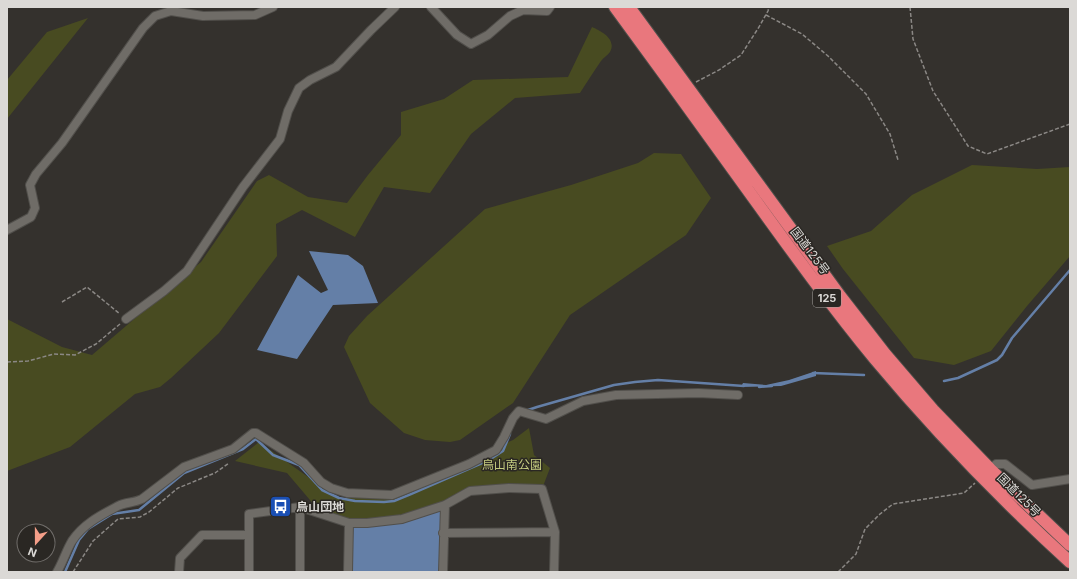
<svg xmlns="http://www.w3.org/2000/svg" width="1077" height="579" font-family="Inter,'Noto Sans JP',sans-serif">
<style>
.green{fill:#484b21}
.water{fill:#647fa7}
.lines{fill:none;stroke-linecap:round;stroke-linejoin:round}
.stream{stroke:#647fa7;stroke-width:2.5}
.minor-casing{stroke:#514f4b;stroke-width:10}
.highway-casing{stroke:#514f4b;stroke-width:14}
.path{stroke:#8b8885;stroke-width:1.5;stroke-dasharray:4 2;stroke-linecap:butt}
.minor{stroke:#6f6c67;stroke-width:8}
.highway{stroke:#e9777d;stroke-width:12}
.labels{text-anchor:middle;stroke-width:3;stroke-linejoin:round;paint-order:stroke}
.shield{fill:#2a2723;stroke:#a6a4a0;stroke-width:1}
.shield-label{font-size:11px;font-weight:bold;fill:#dbd9d6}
.street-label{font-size:12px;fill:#dbd9d6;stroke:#2a2723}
.park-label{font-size:12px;fill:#c5cc80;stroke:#2a2723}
.poi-label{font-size:12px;font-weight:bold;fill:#dbd9d6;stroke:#2a2723;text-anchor:start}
</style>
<rect width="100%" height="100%" fill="#34312d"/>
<path class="green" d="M88 18 7 119V80L47 32Z
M592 27C601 31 617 39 610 52 608 55 603 58 601 61 594 71 587 82 580 93L515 98 471 134 430 193 384 187 355 237 302 210 276 224 277 256 219 333 171 378 160 387 135 394 70 447 7 471V319L62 347 92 355 201 262 257 181 269 175 308 197 347 203 368 175 401 135V112L444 99 473 80 568 77Z
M654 153 681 154 711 198 686 235 570 315 513 403 460 440 450 442 425 440 404 433 370 403 344 347 349 336 367 316 485 209 571 185 638 163Z
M972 165 1037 169 1070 167V256L1027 306 991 351 954 365 914 358 843 269 827 246 871 231 912 195Z
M529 428 534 455 550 468 542 489 470 491 445 505 367 523 321 513 287 473 235 461 259 442 339 499 404 491 513 440Z"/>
<path class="water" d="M309 251 348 255 363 266 378 303 333 305 297 359 257 350 298 275 321 293 328 290Z
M816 371V376L781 386 741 387 743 383 766 385 789 380Z
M442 504 440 572H348L349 520 386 523Z"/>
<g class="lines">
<path class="stream" d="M813 373 864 375
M944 381 958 378 997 360 1002 355 1012 338 1070 270
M759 387 772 386
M528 410 537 407 614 385 635 382 658 380 744 386
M65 572 79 540 88 529 112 514 139 510 184 473 243 449 256 439 273 455 299 465 322 490 339 498 355 501 384 502 394 501 411 494 489 460 503 451 510 434"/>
<defs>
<path id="minor" d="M431 7 457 35 471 44 488 35 510 16 523 10 547 11 550 7
M7 230 31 217 35 208 30 185 36 174 62 143 143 28 155 16 171 11 203 16 255 15 273 7
M126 319 164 291 187 271 243 187 280 139 288 111 299 88 310 80 336 67 371 30 395 7
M990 469 996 464H1005L1032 485 1070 479
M300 507V572
M443 533 555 532
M57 572C63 562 66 551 72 541 83 524 101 515 118 506 126 502 134 503 142 499L184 467 233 449 253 433H256L304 463 321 482 331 488 347 493 392 495 469 464 496 450 504 437 513 418 519 411 546 419 583 401 616 395 698 393 738 395
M179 572 180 558 202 535H249
M249 572V514L300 507 349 523H367L402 519 445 505 470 491 509 488 542 489 555 532 554 572
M348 572 349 523
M443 572 445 505"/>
<path id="highway" d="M615 7C662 71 709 136 755 200 794 254 833 308 875 359 935 431 1001 499 1070 562
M629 7 840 296 885 354 933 410 990 469 1070 545"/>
</defs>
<use href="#minor" class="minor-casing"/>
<use href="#highway" class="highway-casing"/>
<path class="path" d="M910 7 913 39 933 91 968 146 987 154 1070 124
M1069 7 1070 9
M766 15 802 34 828 56 866 94 890 134 898 160
M696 82 719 70 741 55 759 27 768 11 769 7
M62 302 87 287 120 314
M7 362 28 361 54 354 75 355 96 344 120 324
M73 572 93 541 118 519 140 517 149 512 178 488 215 473 229 463
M838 572 856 554 865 529 880 514 893 504 964 493 975 483"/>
<use href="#minor" class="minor"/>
<use href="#highway" class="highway"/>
</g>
<defs>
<symbol id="bus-square" viewBox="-11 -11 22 22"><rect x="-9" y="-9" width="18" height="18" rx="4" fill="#1a4fb4" stroke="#2a2723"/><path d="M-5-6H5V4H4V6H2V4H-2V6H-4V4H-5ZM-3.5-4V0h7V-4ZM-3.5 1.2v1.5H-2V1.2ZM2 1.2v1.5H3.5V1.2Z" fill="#fff"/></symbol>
</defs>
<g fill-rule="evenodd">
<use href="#bus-square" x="268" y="494" width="25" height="25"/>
</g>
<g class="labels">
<rect class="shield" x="813" y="289" width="28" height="18" rx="3"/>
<g class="shield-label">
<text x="827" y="302">125</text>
</g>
<g class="street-label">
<text transform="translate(810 251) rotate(53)" y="4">国道125号</text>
<text transform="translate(1019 495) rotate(45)" y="4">国道125号</text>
</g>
<g class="park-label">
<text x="512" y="469">烏山南公園</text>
</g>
<g class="poi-label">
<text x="296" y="511">烏山団地</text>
</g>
</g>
<rect width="1077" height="579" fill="none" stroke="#dbd9d6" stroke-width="16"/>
<g transform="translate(36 543) rotate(201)"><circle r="19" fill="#2a2723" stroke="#716e6b"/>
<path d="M0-3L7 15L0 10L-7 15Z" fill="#f49e88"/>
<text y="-6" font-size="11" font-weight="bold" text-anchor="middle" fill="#dbd9d6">N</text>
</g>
</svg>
